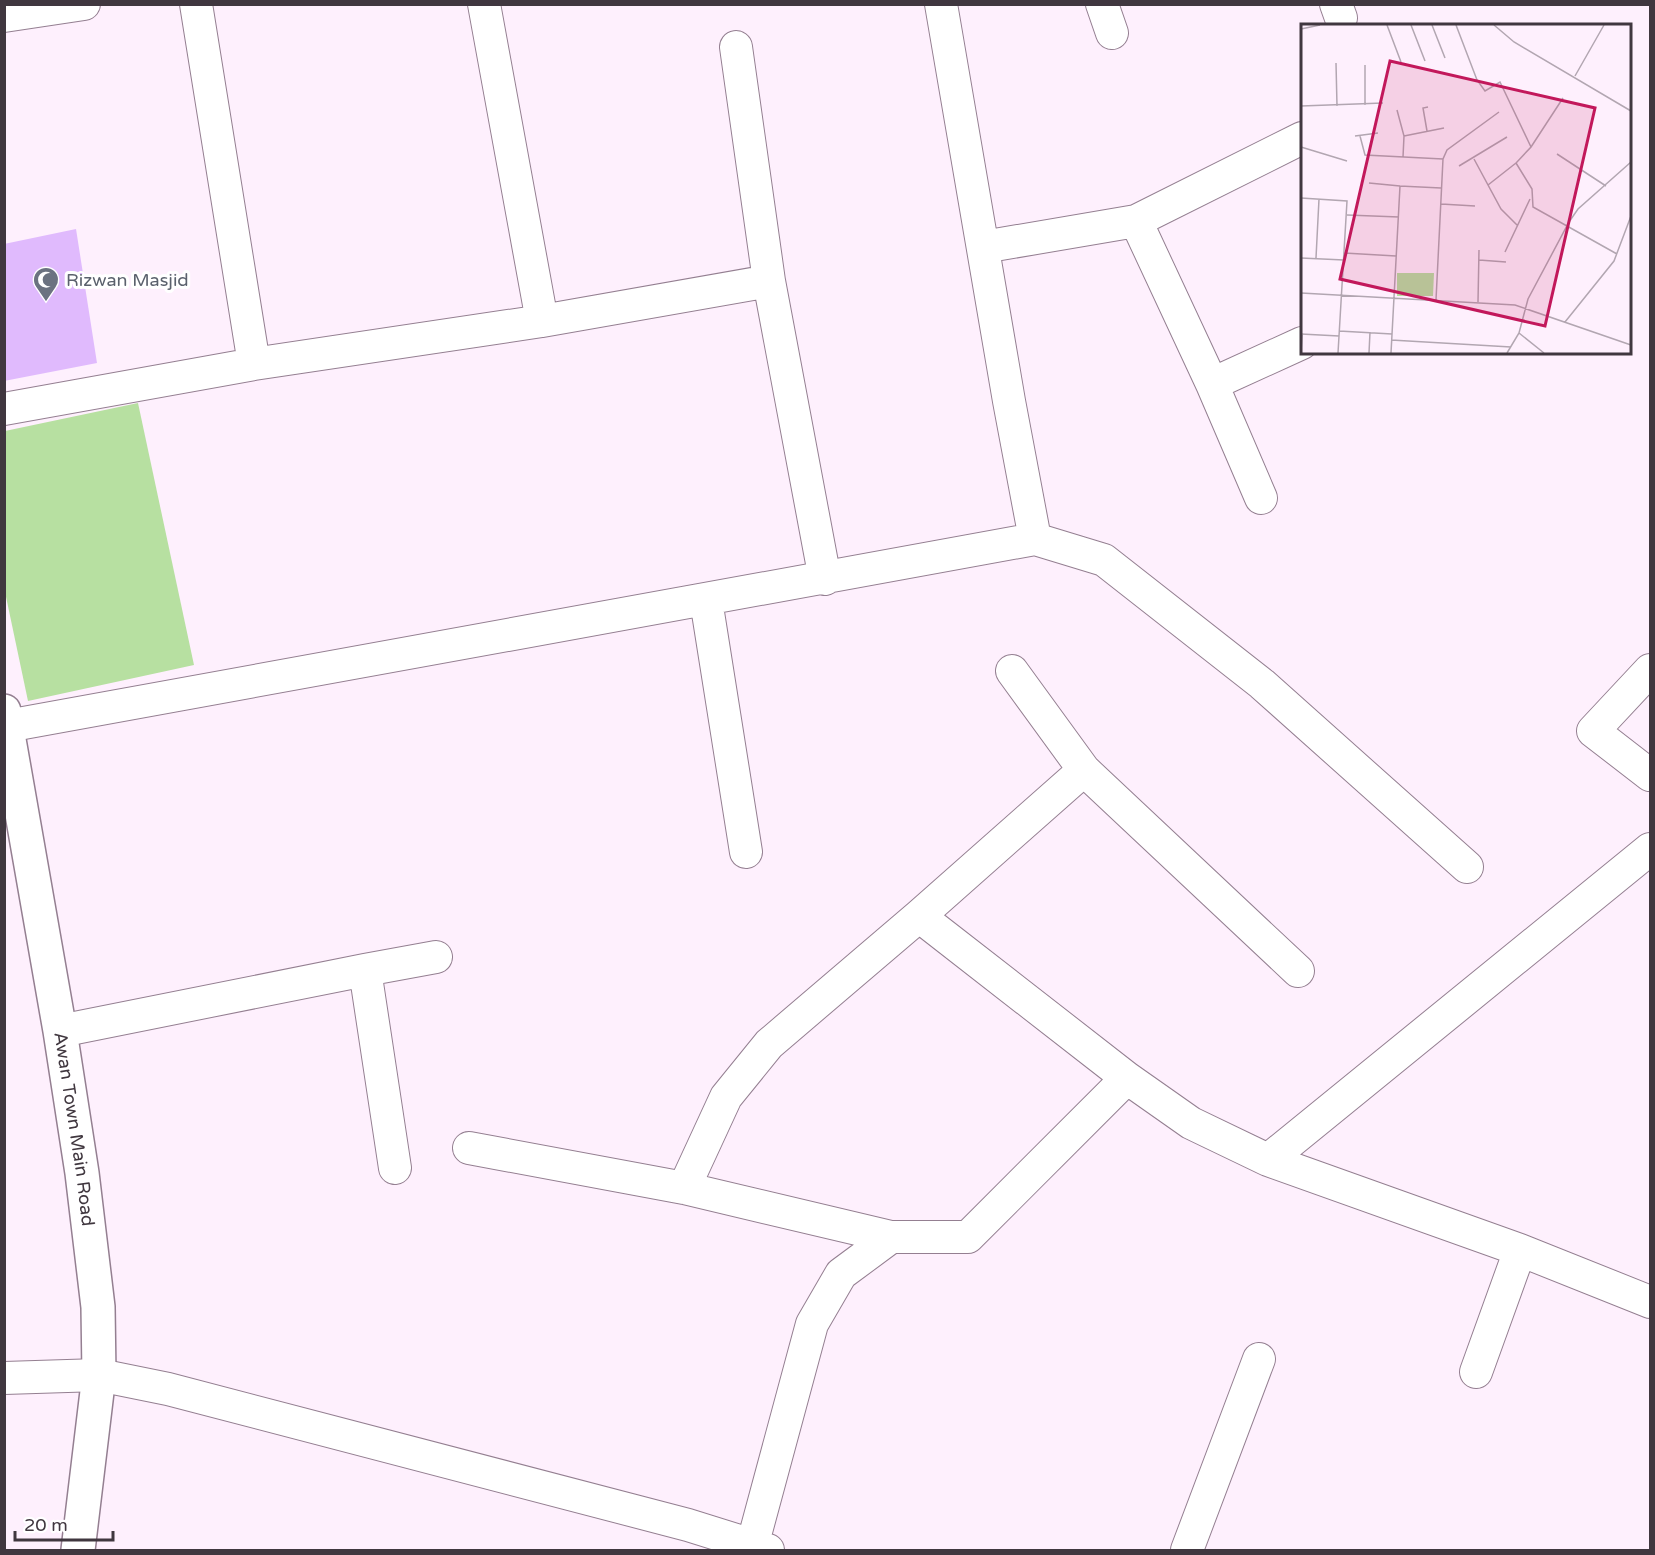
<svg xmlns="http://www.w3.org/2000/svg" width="1655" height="1555" font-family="'Varela Round',sans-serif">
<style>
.green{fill:#b7e0a1}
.building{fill:#e0bafd}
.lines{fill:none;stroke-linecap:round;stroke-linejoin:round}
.minor-casing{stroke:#947f91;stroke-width:34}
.tertiary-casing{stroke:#947f91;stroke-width:36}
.minor{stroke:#fff;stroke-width:32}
.tertiary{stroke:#fff;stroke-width:33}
.labels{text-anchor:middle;stroke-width:6;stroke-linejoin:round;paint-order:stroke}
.worship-label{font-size:18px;fill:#5b616d;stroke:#fff;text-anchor:start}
.street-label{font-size:18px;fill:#40373f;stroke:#fff}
.inset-road{fill:none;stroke:#b2a6b1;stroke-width:1.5}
.view{fill:#c2185b;fill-opacity:0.15;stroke:#c2185b;stroke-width:3}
.inset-edge{fill:none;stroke:#40373f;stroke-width:3}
</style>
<rect width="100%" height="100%" fill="#fef0fd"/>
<path class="green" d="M138 403 194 665 28 701 5 592V431Z"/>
<path class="building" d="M76 229 97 363 4 381V244Z"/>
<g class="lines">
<defs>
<path id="minor" d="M196 4 254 364
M484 4 542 321
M941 4 1009 401 1035 539
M1102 4 1112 33
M1336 4 1341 18
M4 16 84 4
M736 47 769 281
M1136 221 1212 384 1261 498
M983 247 1136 221 1302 138
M1212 384 1302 343
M4 409 254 364 542 321 769 281 825 579
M706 600 746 852
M1650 670 1593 731 1650 775
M1012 671 1084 770 1298 971
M7 726 1035 539 1104 560 1262 684 1467 867
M919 916 1127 1078
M365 970 395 1168
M60 1031 365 970 436 957
M469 1148 684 1188 891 1237
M1268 1160 1520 1250 1650 1302
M684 1188 726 1097 769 1044 919 916 1084 770
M1476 1372 1520 1250
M4 1378 99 1375 168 1389 688 1525 768 1550
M751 1550 812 1324 841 1274 891 1237H968L1127 1078 1191 1123 1268 1160 1650 849
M1187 1550 1259 1359"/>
<g id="tertiary">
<path id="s1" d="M4 711 60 1031 82 1173 98 1307 99 1375 78 1550"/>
</g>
</defs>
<use href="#minor" class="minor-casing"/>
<use href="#tertiary" class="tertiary-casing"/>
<use href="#minor" class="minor"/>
<use href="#tertiary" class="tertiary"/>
</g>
<defs>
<symbol id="mosque-pin" viewBox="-11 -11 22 30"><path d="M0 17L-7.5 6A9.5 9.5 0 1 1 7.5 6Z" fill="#6b7280" stroke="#fff"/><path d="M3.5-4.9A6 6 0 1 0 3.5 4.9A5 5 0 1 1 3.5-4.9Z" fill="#fff"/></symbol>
</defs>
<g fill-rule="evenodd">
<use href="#mosque-pin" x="31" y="265" width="30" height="40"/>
</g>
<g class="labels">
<g class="worship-label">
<text x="66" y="286">Rizwan Masjid</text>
</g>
<g class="street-label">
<text dy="6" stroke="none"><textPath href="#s1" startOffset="424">Awan Town Main Road</textPath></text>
</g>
</g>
<g transform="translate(1301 24)">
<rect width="330" height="330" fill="#fef0fd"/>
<path d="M96 249H133L132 272H96Z" fill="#b7e0a1"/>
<path class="inset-road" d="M86 1 100 38M110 1 124 37M131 1 144 34M155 1 176 56 184 67 199 58 230 123 215 139 231 165 232 183 316 230M193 1 213 18 330 87M0 5 19 1M35 39 36 82M64 41V81M274 52 303 1M0 82 82 79M96 86 103 112 102 133M126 107 122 84 127 83M54 112 77 109M59 112 64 131 142 135M103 112 143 104M0 123 46 137M230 123 262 74M256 130 305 162M173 135 200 185 216 201M158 142 206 113M68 159 99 162M187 161 215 139M0 174 46 177 37 329M140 180 174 182M46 191 98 193M204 228 229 175M43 229 95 232M0 234 43 236M15 234 18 175M178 236 205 238M0 269 214 281 330 321M135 276 142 135 146 126 198 88M177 278 178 226M264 298 313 237 330 192M38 307 91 310M218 309 243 329M0 310 38 312M90 316 210 323M0 329 1 310M68 329 69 308M90 329 99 162 140 164M206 329 218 309 227 275 268 198 277 185 330 138"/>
<path class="view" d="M89 37 294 84 244 302 39 255Z"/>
<rect width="330" height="330" class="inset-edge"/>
</g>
<rect width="1655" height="1555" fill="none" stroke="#40373f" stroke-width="12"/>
<path d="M15 1531v9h98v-9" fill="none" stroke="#40373f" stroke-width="3"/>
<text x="24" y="1531" font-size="18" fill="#40373f" stroke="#ffffff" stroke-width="4.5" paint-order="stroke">20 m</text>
</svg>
